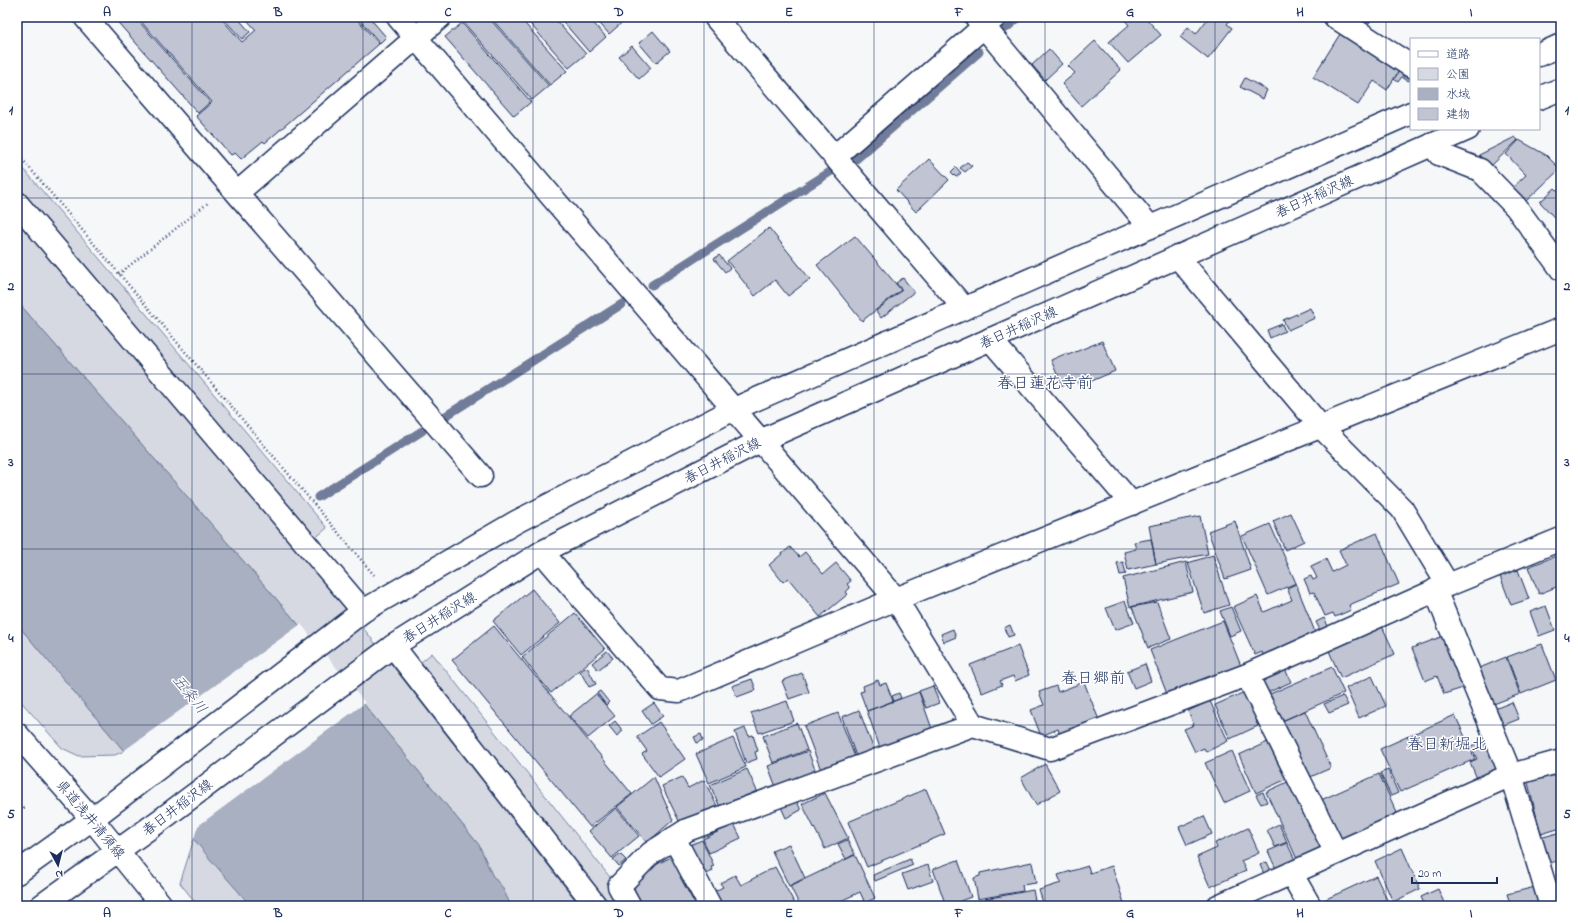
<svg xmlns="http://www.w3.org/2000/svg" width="1578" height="923" font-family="'Indie Flower','Klee One',sans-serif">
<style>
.green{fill:#d6d9e2;stroke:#7884a0}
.water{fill:#a9b0c1;stroke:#707c99}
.pier{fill:#f6f7f9}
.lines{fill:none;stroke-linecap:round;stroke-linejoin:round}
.stream{stroke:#707c99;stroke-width:9}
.building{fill:#c0c4d3;stroke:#1b2f5e}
.minor-casing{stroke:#1b2f5e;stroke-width:25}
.major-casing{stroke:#1b2f5e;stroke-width:25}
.path{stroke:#1b2f5e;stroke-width:2.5;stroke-dasharray:1 3;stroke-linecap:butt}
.minor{stroke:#fff;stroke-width:22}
.major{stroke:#fff;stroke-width:22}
.grid{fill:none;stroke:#1b2f5e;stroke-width:1;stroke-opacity:0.55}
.labels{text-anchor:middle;stroke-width:3;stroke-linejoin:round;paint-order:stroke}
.street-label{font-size:14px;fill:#1b2f5e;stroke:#fff}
.water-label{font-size:15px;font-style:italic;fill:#4d5c81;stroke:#fff}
.quarter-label{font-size:16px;fill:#1b2f5e;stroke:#fff}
.neatline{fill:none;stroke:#1b2f5e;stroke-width:1.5}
.grid-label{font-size:13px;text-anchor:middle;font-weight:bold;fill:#1b2f5e}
</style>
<rect width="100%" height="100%" fill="#f6f7f9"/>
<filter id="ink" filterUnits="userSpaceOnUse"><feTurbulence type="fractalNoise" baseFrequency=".025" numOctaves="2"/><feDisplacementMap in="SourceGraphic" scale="8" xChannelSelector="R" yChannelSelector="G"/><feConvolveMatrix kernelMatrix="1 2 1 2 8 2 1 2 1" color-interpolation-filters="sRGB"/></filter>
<g filter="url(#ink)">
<path class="green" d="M17 161 327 528 313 540 17 192Z
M17 217 339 597 580 906H511L502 887 492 875 479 845 299 625 17 301Z
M17 624 124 751 115 755 79 756 62 748 17 697Z
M432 653 613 881 612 893 616 906H609L420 663Z
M194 839 251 906H198L180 883Z"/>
<path class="water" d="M17 301 299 625 479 845 492 875 502 887 511 906H251L209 858 124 751 17 624Z"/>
<path class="pier" d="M301 624 365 703 198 826 193 841 122 752Z"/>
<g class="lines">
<path class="stream" d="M1006 28 1019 17
M856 159 979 52
M652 285 830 172
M444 417 622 304
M318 497 422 431"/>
</g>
<path class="building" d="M113 17H135L210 102 198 113Z
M137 17H220L242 42 256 30 247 20 251 17H355L379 44 265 143 263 141 241 159 235 153 231 155 196 116 212 102Z
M222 17H237L250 32 242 39Z
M357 17H369L386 37 380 43Z
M468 17H488L549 86 532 100 463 22Z
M490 17H519L567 71 550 85Z
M524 17H553L586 54 569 68Z
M559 17H588L606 37 589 52Z
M594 17H623L625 20 609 34Z
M1125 17H1145L1161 35 1128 63 1109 42 1129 25 1123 18Z
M1209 17 1232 18 1227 24 1232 28 1208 59 1180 37 1188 27 1196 34Z
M1358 17H1373L1369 23Z
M462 23 531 102 514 116 445 37Z
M653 31 670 51 656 63 639 43Z
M1340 34 1399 71 1387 90 1374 81 1358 105 1313 77Z
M1095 41 1121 70 1081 106 1062 84 1075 73 1068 66Z
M632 46 651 68 639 79 619 57Z
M1049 49 1062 64 1045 80 1032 65Z
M1399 71 1404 74 1398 82 1394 79Z
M1406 73 1411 76 1409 81 1403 78Z
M1245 78 1267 90 1263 99 1240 87Z
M1515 137 1518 140 1490 167 1479 155Z
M1519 140 1546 155 1560 169 1526 201 1513 187 1526 175 1506 154Z
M929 159 949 180 916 212 896 190Z
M967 162 972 166 965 172 960 168Z
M956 167 961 173 956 177 951 172Z
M1555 188 1561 194V225L1540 202Z
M769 228 810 279 788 296 775 280 755 296 727 261Z
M855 236 901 290 862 321 817 265Z
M719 255 730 268 725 272 714 259Z
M903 278 914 292 881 318 876 311 902 290 896 283Z
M1310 308 1315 318 1288 330 1283 320Z
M1282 324 1285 331 1270 338 1267 330Z
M1102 341 1115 371 1080 386 1077 380 1062 386 1051 360 1067 353 1068 355Z
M1291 513 1304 541 1285 550 1273 521Z
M1200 516 1208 554 1156 564 1149 526Z
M1235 521 1251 570 1225 579 1208 531Z
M1270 524 1296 583 1268 595 1242 536Z
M1377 533 1399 584 1349 605 1351 610 1335 617 1333 613 1325 616 1314 592 1310 593 1304 579 1311 576 1313 580 1317 578 1311 566 1326 559 1332 572 1346 565 1339 550Z
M1151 539 1156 564 1128 570 1124 552 1136 549 1134 542Z
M790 547 799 557 805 552 823 574 836 563 851 581 847 584 850 588 846 592 848 594 820 617 788 578 783 582 769 565Z
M1561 554V585L1539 594 1528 567Z
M1213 555 1229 605 1204 613 1188 563Z
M1123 562 1126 574 1120 575 1117 563Z
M1186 562 1193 592 1130 607 1123 578Z
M1518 570 1529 599 1511 605 1500 576Z
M1296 584 1315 632 1263 655 1262 652 1255 655 1233 607 1257 596 1264 612 1292 600 1287 588Z
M532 589 560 623 521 655 493 621Z
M1125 601 1134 623 1115 630 1106 608Z
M1157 602 1171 639 1148 648 1132 607Z
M1546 606 1555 630 1539 636 1530 612Z
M1231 607 1241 631 1230 636 1220 611Z
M575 613 605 649 551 693 522 657Z
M1324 618 1328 626 1320 630 1316 622Z
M1223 621 1241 666 1167 694 1150 650Z
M1010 625 1014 635 1008 637 1004 628Z
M494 626 632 794 590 827 452 660Z
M1382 626 1395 654 1341 678 1329 651Z
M953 629 956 637 944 642 941 634Z
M1446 635 1466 687 1444 694 1437 676 1425 681 1412 648Z
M1542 644 1556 680 1521 694 1507 657Z
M1018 646 1029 675 1015 681 1013 676 1000 681 1002 685 982 693 970 665Z
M607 651 613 658 598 670 592 663Z
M1506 657 1520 694 1491 705 1477 669Z
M1145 664 1151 681 1134 688 1127 671Z
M587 667 596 684 589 687 580 671Z
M1332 667 1344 693 1282 721 1270 694Z
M1285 669 1291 682 1267 693 1261 679Z
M802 673 809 692 789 699 782 681Z
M1372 676 1386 706 1359 718 1346 688Z
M752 679 756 690 737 697 732 686Z
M878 680 880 685 886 683 893 701 867 711 860 692 864 691 863 686Z
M1084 682 1099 720 1060 735 1058 729 1041 736 1031 710 1044 705 1039 692 1056 686 1058 692Z
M933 686 939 703 926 708 919 691Z
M600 691 609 702 606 705 597 693Z
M1247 691 1260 720 1256 722 1258 726 1230 739 1215 705Z
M919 692 932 729 880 748 867 711Z
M899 693 901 698 894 701 892 696Z
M596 694 615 716 588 738 569 716Z
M1343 696 1348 705 1329 713 1324 704Z
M787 701 794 721 759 733 751 713Z
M1210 701 1228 741 1206 752 1204 748 1195 752 1184 729 1194 725 1188 711Z
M1512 702 1519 719 1499 727 1492 710Z
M654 703 663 716 651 724 642 711Z
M859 710 874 750 856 756 842 717Z
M1305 711 1331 768 1308 778 1282 721Z
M838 713 855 757 821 770 804 726Z
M1455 715 1475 759 1400 792 1380 749Z
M615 721 623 731 617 736 609 726Z
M659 722 685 759 659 777 642 754 647 751 637 737Z
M797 723 807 750 773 763 763 736Z
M745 728 749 736 753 735 758 751 755 752 757 759 746 763 735 732Z
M701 734 703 740 697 743 694 737Z
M733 738 746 767 709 783 696 754Z
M1489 738 1504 769 1478 781 1470 762 1477 759 1471 746Z
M1272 740 1289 778 1256 793 1239 755Z
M808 751 816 772 776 787 768 766Z
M1232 751 1250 791 1224 803 1205 763Z
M1045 764 1060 791 1036 805 1021 778Z
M747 769 757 791 720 807 710 785Z
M1388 770 1398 793 1391 796 1380 773Z
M1561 770V828L1541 834 1527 779Z
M1379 774 1398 815 1339 841 1321 800Z
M654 777 673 820 647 843 617 807Z
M682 777 688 788 704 780 717 806 680 823 662 786Z
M1294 779 1324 847 1297 859 1266 792Z
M926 789 945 834 867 867 848 822Z
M1263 792 1267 802 1261 804 1256 795Z
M825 793 848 838 825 849 802 804Z
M796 800 801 810 786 818 781 807Z
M616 808 639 836 612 858 589 831Z
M1204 816 1212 834 1187 845 1179 827Z
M734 824 741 838 709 853 703 839Z
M1279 824 1287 842 1275 847 1267 830Z
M1248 828 1259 853 1241 861 1246 871 1210 887 1197 857 1217 848 1215 843Z
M1561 832V860L1546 864 1540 838Z
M702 840 714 866 711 867 713 871 702 876 685 847Z
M847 840 855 854 846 859 838 844Z
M1287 843 1295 860 1276 869 1268 851Z
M789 844 805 878 789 886 772 851Z
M1402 848 1420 889 1393 902 1375 861Z
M620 854 626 860 619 866 613 859Z
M675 855 685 874 680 877 696 906H641L635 895 634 883 640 873Z
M855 855 875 898 865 903 860 892 830 906H800L790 886Z
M910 859 913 865 875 881 873 875Z
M958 860 971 897 960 901 962 906H946L933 869Z
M1032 862 1036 883 1022 885 1023 891 978 899 974 878 980 876V873Z
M1267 862 1271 871 1264 874 1260 865Z
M928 865 933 881 908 890 902 874Z
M1088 866 1090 873 1112 866 1125 906H1044L1039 890 1061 883 1058 875Z
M775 867 796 906H721L713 892 723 887 720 883 735 875 741 885Z
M1376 876 1389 904 1384 906H1327L1324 900Z
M1539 886 1545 906H1511L1507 894Z
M1438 889 1445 905 1425 906 1421 897Z
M1033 890 1036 906H987L985 899Z"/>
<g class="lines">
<defs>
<path id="minor" d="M85 17 481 476
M398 17 896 599 973 725
M715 17 964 308
M976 17 1150 227
M1335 17 1411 66
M1433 144 1439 154 1480 170 1516 207 1561 269
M834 157 995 17
M237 193 440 17
M17 203 363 611
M1177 256 1321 427 1402 509 1448 585
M990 339 1132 504
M542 552 660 689 679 691 896 599 1561 329
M1435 590 1511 775 1551 906
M393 646 596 906
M1247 675 1336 853
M674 838 710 906
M1291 873 1310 906
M630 906 619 886 651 853 687 830 973 725 1050 749 1247 675 1448 585 1561 539
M1218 906 1511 775 1561 761"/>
<path id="major" d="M1539 55 1561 45
M1539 98 1561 89
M17 734 92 819 162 906
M17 873 92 819 363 611 516 522 734 409 1411 113
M41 906 162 819 393 646 542 552 762 440 1468 129"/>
</defs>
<use href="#minor" class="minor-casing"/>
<use href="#major" class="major-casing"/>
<path class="path" d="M17 153 374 575
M119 274 209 202
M17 813 25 807"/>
<use href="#minor" class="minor"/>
<use href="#major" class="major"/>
</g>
</g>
<path class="grid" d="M192 17V906M363 17V906M533 17V906M704 17V906M874 17V906M1045 17V906M1215 17V906M1386 17V906M17 198H1561M17 374H1561M17 549H1561M17 725H1561"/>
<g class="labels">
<g class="street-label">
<text transform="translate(1314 196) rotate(-24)" y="5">春日井稲沢線</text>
<text transform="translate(1018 327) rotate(-24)" y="5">春日井稲沢線</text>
<text transform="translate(722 460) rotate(-27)" y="5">春日井稲沢線</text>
<text transform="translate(439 617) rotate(-32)" y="5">春日井稲沢線</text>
<text transform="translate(177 807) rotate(-37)" y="5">春日井稲沢線</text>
<text transform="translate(91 819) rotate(50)" y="5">県道浅井清須線</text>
</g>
<g class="water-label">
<text transform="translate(190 694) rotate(51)" y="5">五条川</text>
</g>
<g class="quarter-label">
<text x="1045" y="388">春日蓮花寺前</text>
<text x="1093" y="683">春日郷前</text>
<text x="1447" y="749">春日新堀北</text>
</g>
</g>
<rect width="1578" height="923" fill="none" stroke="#fff" stroke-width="44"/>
<rect x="1410" y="38" width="130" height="92" fill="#ffffff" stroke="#a4acbf"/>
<rect x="1418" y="51" width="20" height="6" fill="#ffffff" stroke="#a4acbf"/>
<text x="1446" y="58" font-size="12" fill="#1b2f5e">道路</text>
<rect x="1418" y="68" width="20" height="12" fill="#d6d9e2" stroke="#a4acbf"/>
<text x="1446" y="78" font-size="12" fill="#1b2f5e">公園</text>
<rect x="1418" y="88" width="20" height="12" fill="#a9b0c1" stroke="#a4acbf"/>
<text x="1446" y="98" font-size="12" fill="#1b2f5e">水域</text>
<rect x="1418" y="108" width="20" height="12" fill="#c0c4d3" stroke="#a4acbf"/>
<text x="1446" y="118" font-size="12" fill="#1b2f5e">建物</text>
<g transform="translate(58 865) rotate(173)" stroke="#ffffff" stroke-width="3" paint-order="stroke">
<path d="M0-3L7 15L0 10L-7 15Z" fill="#1b2f5e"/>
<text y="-6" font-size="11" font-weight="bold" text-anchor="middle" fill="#1b2f5e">N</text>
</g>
<path d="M1412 877v6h85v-6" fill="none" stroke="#1b2f5e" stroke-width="2"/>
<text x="1418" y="877" font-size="12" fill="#1b2f5e" stroke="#ffffff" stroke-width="3" paint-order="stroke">20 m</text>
<rect x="22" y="22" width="1534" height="879" class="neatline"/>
<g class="grid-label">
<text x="107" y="16">A</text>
<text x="278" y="16">B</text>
<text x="448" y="16">C</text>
<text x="619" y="16">D</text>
<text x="789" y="16">E</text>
<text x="959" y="16">F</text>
<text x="1130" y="16">G</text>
<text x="1300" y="16">H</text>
<text x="1471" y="16">I</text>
<text x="11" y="114">1</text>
<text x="1567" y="114">1</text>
<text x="11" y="290">2</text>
<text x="1567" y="290">2</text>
<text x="11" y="466">3</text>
<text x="1567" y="466">3</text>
<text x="11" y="642">4</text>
<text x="1567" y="642">4</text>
<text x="11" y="818">5</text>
<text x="1567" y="818">5</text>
<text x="107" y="917">A</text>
<text x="278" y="917">B</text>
<text x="448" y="917">C</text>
<text x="619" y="917">D</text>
<text x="789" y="917">E</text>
<text x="959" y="917">F</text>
<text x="1130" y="917">G</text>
<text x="1300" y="917">H</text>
<text x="1471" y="917">I</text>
</g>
</svg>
